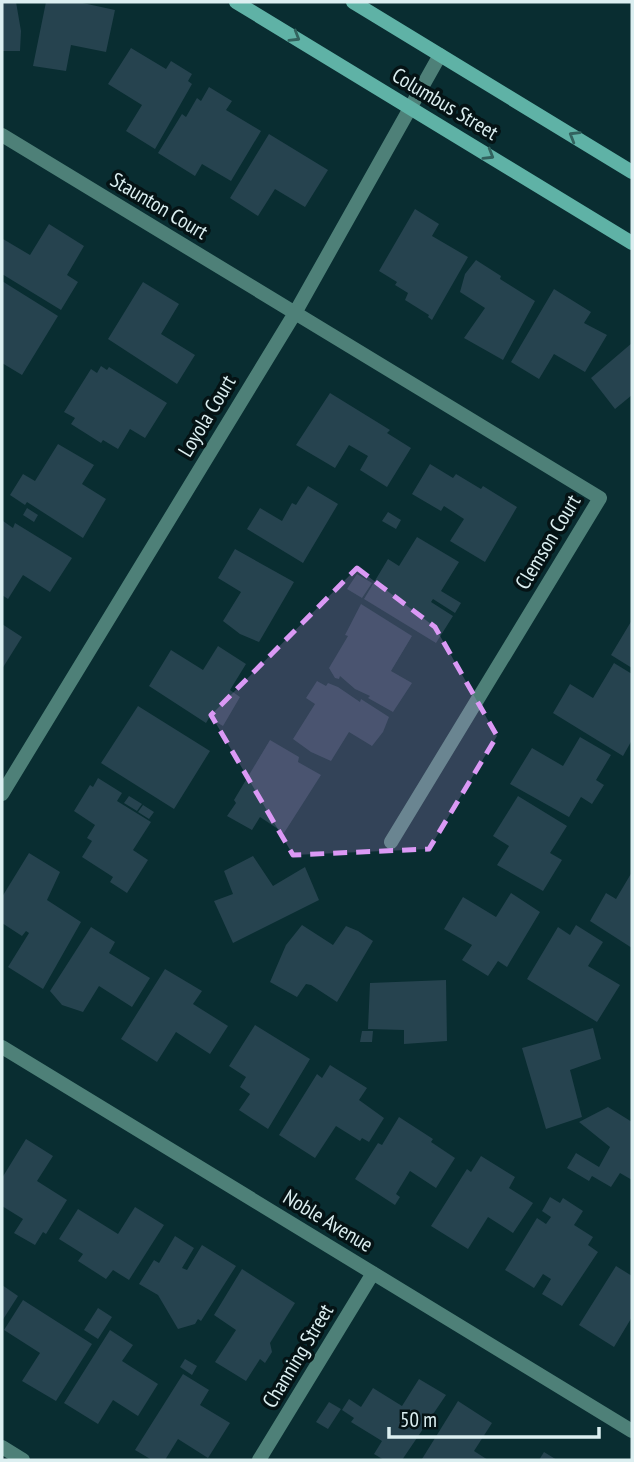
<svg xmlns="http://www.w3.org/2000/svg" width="634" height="1462" font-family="'PT Sans Narrow',sans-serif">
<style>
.building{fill:#26434f}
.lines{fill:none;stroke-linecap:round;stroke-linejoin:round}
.street{stroke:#4e8078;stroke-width:14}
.secondary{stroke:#5fb2a6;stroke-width:14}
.oneway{stroke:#32625e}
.marked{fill:#db99f5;fill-opacity:0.2;stroke:#db99f5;stroke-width:5;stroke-dasharray:14 9;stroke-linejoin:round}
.labels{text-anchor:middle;stroke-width:7;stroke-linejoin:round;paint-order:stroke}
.street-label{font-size:21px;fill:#dceff1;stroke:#051315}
</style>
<rect width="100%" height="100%" fill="#092d31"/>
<path class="building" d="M2 2H16L21 31 20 51H2Z
M46 2H78L115 10 106 52 71 45 66 71 33 66Z
M131 48 166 69 171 61 192 74 188 81 192 84 155 149 126 131 142 105 108 84Z
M209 87 232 101 226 110 261 131 231 181 202 164 195 176 158 153 182 114 186 117 197 98 201 101Z
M269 134 328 170 305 207 275 189 258 216 230 198Z
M415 209 439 224 432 236 468 257 432 320 428 317 429 315 405 300 408 293 395 285 397 282 379 271Z
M49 224 84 246 67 275 78 282 61 310 2 274 3 239 30 255Z
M476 260 501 276 500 279 535 301 503 360 464 338 485 308 460 292 465 274Z
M2 281 58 316 22 375 2 363Z
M143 282 179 304 161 334 195 355 177 384 108 339Z
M554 289 591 312 584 323 607 335 585 372 554 354 539 379 511 362Z
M632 343V395L615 409 591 378Z
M101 366 107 370 109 367 167 403 145 438 130 429 118 449 103 440 101 443 71 424 75 418 64 412 91 369 97 373Z
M330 393 390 430 387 433 411 448 387 487 360 470 368 456 349 445 335 468 296 445Z
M58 444 94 465 82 484 106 499 83 538 27 502 25 505 10 495 23 474 35 481Z
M430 464 453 478 456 474 481 489 483 486 517 507 485 562 450 541 464 519 444 506 441 511 412 494Z
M308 486 338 504 303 563 247 529 260 508 282 521 292 503 296 505Z
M27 508 38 515 34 522 23 515Z
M388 512 401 520 396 529 382 521Z
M3 521 13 528 15 523 72 558 50 592 23 575 8 599 2 595Z
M417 537 459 562 441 591 461 603 455 613 433 599 431 602 453 616 436 643 364 599 388 559 399 566Z
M235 549 294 582 259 642 240 634 223 621 241 592 218 578Z
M357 574 372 583 362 598 347 589Z
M361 604 412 636 391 671 412 683 393 712 368 698 370 696 355 689 340 676 339 679 335 678 329 668 348 636 345 635Z
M632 620V668L611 655Z
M2 624 22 637 2 669Z
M218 646 246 664 230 690 240 697 223 726 209 718 206 723 149 686 171 650 203 670Z
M614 663 632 674V740L623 756 553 713 570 684 593 698Z
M317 681 326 686 328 683 338 687 360 702 361 699 389 717 383 732 372 746 349 732 331 761 311 752 293 739 315 704 306 698Z
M138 706 210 751 174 809 101 763Z
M580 737 611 755 596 780 604 785 592 804 581 797 569 817 510 784 532 748 563 766Z
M270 740 299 757 298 762 321 775 284 833 260 817 252 830 227 816 236 803 234 800Z
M98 778 122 793 117 801 151 822 133 850 148 860 127 893 110 882 113 877 82 857 92 841 87 838 95 825 74 811 90 785 93 787Z
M129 796 142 804 137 811 124 803Z
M518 796 567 826 550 853 562 860 543 891 497 865 509 846 493 836Z
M143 805 154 812 149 819 138 812Z
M29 853 60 872 47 900 81 922 43 989 8 967 29 933 26 931 22 936 2 923V897Z
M253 856 273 886 305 867 319 900 233 943 214 901 233 894 224 871Z
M632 872V948L590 921 606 893 616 899Z
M511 893 540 912 507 967 498 961 488 976 462 960 472 945 444 929 463 897 496 917Z
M302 925 333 945 346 926 358 931 373 941 337 1002 311 985 306 984 297 997 270 982 286 945Z
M576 925 603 942 588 966 620 985 597 1022 527 979 558 927 570 935Z
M91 927 115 942 109 953 150 978 132 1007 99 986 83 1012 62 1005 50 991Z
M165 969 202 991 193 1004 228 1026 210 1054 176 1032 157 1062 121 1039Z
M446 980 447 1041 404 1044V1030L368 1029 370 983Z
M255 1025 310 1059 268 1129 239 1110 250 1094 240 1087 246 1077 229 1066Z
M593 1028 601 1059 570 1070 582 1117 546 1129 522 1048Z
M362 1031H373L372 1042H360Z
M330 1065 367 1088 359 1100 384 1118 369 1142 362 1138 360 1141 336 1126 315 1158 279 1135 317 1074 322 1078Z
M608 1107 632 1122V1180L620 1173 611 1187 592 1176 589 1181 567 1168 576 1153 599 1167 610 1147 579 1122Z
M399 1117 433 1139 431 1142 455 1158 436 1188 410 1171 396 1194 400 1197 395 1205 355 1179 378 1143 382 1145Z
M26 1139 53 1156 37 1181 67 1200 46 1234 43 1232 35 1245 14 1233 23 1219 2 1206V1178Z
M481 1156 515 1177 509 1188 533 1203 513 1233 488 1217 468 1249 431 1226 467 1169 471 1172Z
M550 1197 560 1203 563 1198 583 1211 574 1225 593 1237 588 1245 598 1252 562 1306 542 1294 551 1279 543 1274 534 1288 505 1270 537 1218 546 1224 551 1217 542 1211Z
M135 1207 164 1225 129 1280 113 1270 106 1279 78 1261 83 1254 59 1239 78 1209 118 1234Z
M175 1236 194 1248 182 1268 187 1270 202 1245 236 1266 201 1321 198 1319 195 1324 178 1329 158 1295 139 1284 154 1260 159 1263Z
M616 1266 632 1276V1317L614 1347 579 1325Z
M242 1269 295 1303 270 1343 272 1352 265 1363 260 1359 246 1381 215 1362 236 1330 214 1315Z
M2 1285 18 1296 2 1321Z
M23 1300 92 1344 56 1401 22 1381 40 1353 4 1330Z
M98 1308 112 1317 98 1339 84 1330Z
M110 1330 133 1345 122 1361 158 1384 138 1416 113 1400 98 1424 64 1403Z
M185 1359 197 1366 192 1375 180 1367Z
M183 1374 209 1390 200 1405 230 1423 208 1458 178 1439 165 1460H152L135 1450Z
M419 1379 446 1395 402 1460H384L374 1454 382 1441 351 1422 354 1418 342 1410 349 1399 361 1407 373 1388 402 1406Z
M458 1401 492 1423 474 1451 488 1460H424L422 1459Z
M329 1402 341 1409 328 1429 316 1422Z
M544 1452 557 1460H539Z"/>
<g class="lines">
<path class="street" d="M2 135 600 498 391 842
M2 794 295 313 440 55
M2 1047 632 1431
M2 1447 23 1460
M259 1460 373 1273"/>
<path class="secondary" d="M236 2 632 243
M353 2 632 172"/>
</g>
<defs><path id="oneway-chevron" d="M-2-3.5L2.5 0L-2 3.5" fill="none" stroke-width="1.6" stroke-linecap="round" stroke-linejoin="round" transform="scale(1.75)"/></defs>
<g class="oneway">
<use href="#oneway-chevron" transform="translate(295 37) rotate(31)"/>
<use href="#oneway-chevron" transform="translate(574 136) rotate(-149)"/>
<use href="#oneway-chevron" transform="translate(489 155) rotate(31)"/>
</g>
<path class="marked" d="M357 568 435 627 497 736 429 849 293 855 211 715Z"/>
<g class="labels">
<g class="street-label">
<text transform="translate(445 104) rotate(31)" y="7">Columbus Street</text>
<text transform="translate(159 206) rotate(31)" y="7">Staunton Court</text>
<text transform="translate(207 416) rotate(-59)" y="7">Loyola Court</text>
<text transform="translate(548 542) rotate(-59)" y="7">Clemson Court</text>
<text transform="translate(328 1221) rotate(31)" y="7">Noble Avenue</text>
<text transform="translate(298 1356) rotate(-59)" y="7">Channing Street</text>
</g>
</g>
<rect width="634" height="1462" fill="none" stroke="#dceff1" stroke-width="7"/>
<path d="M389 1427v10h210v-10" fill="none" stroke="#dceff1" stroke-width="3.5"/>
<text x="400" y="1427" font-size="21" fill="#dceff1" stroke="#051315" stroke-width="5" paint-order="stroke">50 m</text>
</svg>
